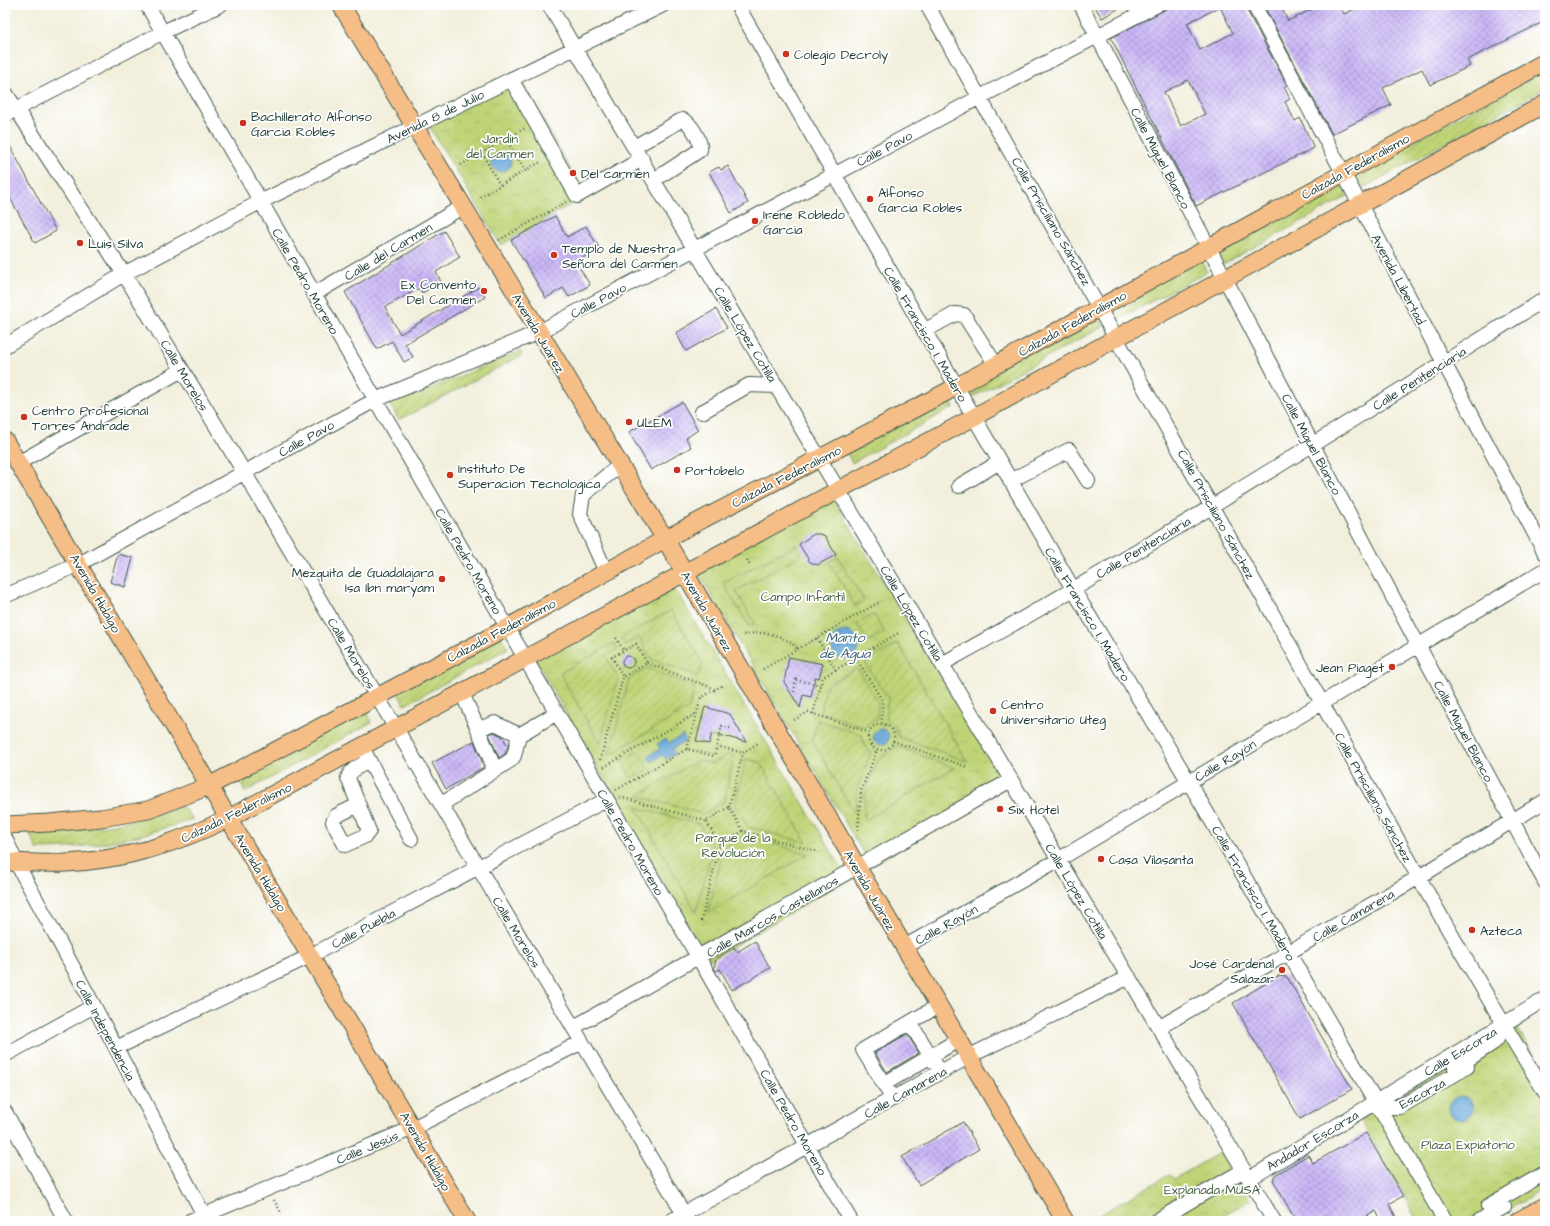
<svg xmlns="http://www.w3.org/2000/svg" width="1550" height="1226" font-family="'Architects Daughter',sans-serif">
<style>
.park{fill:url(#park-crowns);stroke:#6f8856}
.garden{fill:url(#garden-furrows);stroke:#6f8856}
.water{fill:url(#water-ripples);stroke:#417186}
.building{fill:url(#building-cross-hatch);fill-rule:evenodd}
.lines{fill:none;stroke-linecap:round;stroke-linejoin:round}
.minor-casing{stroke:#3f584d;stroke-width:16}
.major-casing{stroke:#3f584d;stroke-width:19}
.path{stroke:#3f584d;stroke-width:2.5;stroke-dasharray:1 3;stroke-linecap:butt}
.minor{stroke:#fff;stroke-width:14}
.major{stroke:#f6be87;stroke-width:17}
.poi-dot{fill:#c8321e;stroke:#fff;stroke-width:1.5}
.labels{text-anchor:middle;stroke-width:3.5;stroke-linejoin:round;paint-order:stroke}
.poi-label{font-size:13px;fill:#1f3d34;stroke:#fff;text-anchor:start}
.street-label{font-size:13px;fill:#1f3d34;stroke:#fff}
.park-label{font-size:13px;fill:#476345;stroke:#fff}
.water-label{font-size:14px;font-style:italic;fill:#37616d;stroke:#fff}
</style>
<defs>
<pattern id="park-crowns" width="20" height="18" patternUnits="userSpaceOnUse"><rect width="20" height="18" fill="#bfd477"/><path d="M2 6a3 3 0 1 1 6 0M12 15a3 3 0 1 1 6 0" fill="none" stroke="#a4b768"/></pattern>
<pattern id="garden-furrows" width="10" height="10" patternUnits="userSpaceOnUse"><rect width="10" height="10" fill="#bfd477"/><path d="M-1 1l2-2M0 10L10 0M9 11l2-2" fill="none" stroke="#a4b768"/></pattern>
<pattern id="water-ripples" width="26" height="14" patternUnits="userSpaceOnUse"><rect width="26" height="14" fill="#63a5d7"/><path d="M2 4q2-2 4 0t4 0M15 11q2-2 4 0t4 0" fill="none" stroke="#5188af"/></pattern>
<pattern id="building-cross-hatch" width="8" height="8" patternUnits="userSpaceOnUse"><rect width="8" height="8" fill="#cbb7f7"/><path d="M0 0l8 8M0 8l8-8" fill="none" stroke="#a496c9"/></pattern>
</defs>
<rect width="100%" height="100%" fill="#fff"/>
<filter id="ink" filterUnits="userSpaceOnUse"><feTurbulence type="fractalNoise" baseFrequency=".025" numOctaves="2"/><feDisplacementMap in="SourceGraphic" scale="8" xChannelSelector="R" yChannelSelector="G"/><feConvolveMatrix kernelMatrix="1 2 1 2 8 2 1 2 1" color-interpolation-filters="sRGB"/></filter>
<filter id="wash" filterUnits="userSpaceOnUse"><feTurbulence type="fractalNoise" baseFrequency=".012" numOctaves="4" result="noise"/><feDisplacementMap in="SourceGraphic" scale="16" xChannelSelector="R" yChannelSelector="G"/><feGaussianBlur stdDeviation="0.9" result="paint"/><feColorMatrix in="noise" values="0 0 0 0 0 0 0 0 0 0 0 0 0 0 0 0 0 1.4 0 .05"/><feComposite in="paint" operator="in"/></filter>
<g filter="url(#wash)">
<rect width="100%" height="100%" fill="#f2efdc"/>
<path class="park" d="M520 78 585 196 501 245 428 124Z
M832 497 1007 786 871 866 697 571Z
M672 584 848 879 708 961 535 659Z
M1515 1024 1545 1075V1188L1489 1221H1419L1360 1119Z
M1223 1151 1251 1200 1212 1221H1089L1170 1174 1174 1179Z"/>
<path class="garden" d="M1545 70V89L1359 190 1351 175Z
M1340 181 1348 196 1220 266 1212 251Z
M1200 258 1207 272 1115 321 1108 307Z
M1096 313 1104 326 969 399 962 386Z
M520 351 522 355 399 420 386 399 401 392 411 397Z
M947 394 954 407 852 463 845 449Z
M796 545 801 555 736 591 755 623 749 626 723 583Z
M838 557 864 601 855 606 829 562Z
M671 610 703 663 698 676 651 659 639 637 625 645 621 638Z
M874 614 884 632 868 642 857 624Z
M500 635 508 648 405 705 397 692Z
M614 643 618 649 606 656 618 678 600 744 560 673Z
M898 643 967 761 899 737 896 727 886 720 888 698 865 663Z
M647 668 695 687 689 708 609 755 629 679Z
M857 668 878 703 877 719 872 720 865 727 820 712 827 685Z
M365 708 372 722 245 792 238 778Z
M818 720 862 735 864 745 871 753 857 789 855 814 812 740Z
M897 746 954 768 864 821 865 793 880 756 888 754Z
M638 751 648 769 631 778 621 760Z
M727 755 734 756 724 802 703 814 638 796 698 760 712 764Z
M746 759 760 762 807 843 748 827 735 805Z
M182 806 193 819C142 837 91 849 37 849L28 831C83 832 130 823 182 806Z
M636 807 699 824 713 848 696 912Z
M744 835 808 854 708 913 724 847Z"/>
<path class="water" d="M491 162a10 10 0 1 1 20 0a10 10 0 1 1-20 0Z
M831 645a14 14 0 1 1 28 0a14 14 0 1 1-28 0Z
M873 737a8 8 0 1 1 16 0a8 8 0 1 1-16 0Z
M683 735 686 741 672 749 675 754 666 759 663 755 651 762 648 756 660 749 657 744 666 739 669 743Z
M1449 1108a12 12 0 1 1 24 0a12 12 0 1 1-24 0Z"/>
<g id="blocks">
<path class="building" d="M1094 5H1125L1102 18Z
M1174 5H1244L1287 85 1284 87 1290 99 1285 102 1295 121 1300 118 1314 148 1196 206 1111 38ZM1220 7 1233 33 1200 50 1187 23ZM1188 80 1205 114 1181 126 1164 92Z
M1272 5H1280L1288 21 1321 5H1339L1344 14 1363 5H1545V21L1467 60 1470 66 1430 85 1422 69 1383 88 1391 105 1332 134 1265 8Z
M5 137 56 231 35 243 5 189Z
M728 166 748 203 731 213 709 172 719 167 721 170Z
M555 216 567 237 586 226 599 248 576 262 590 285 569 297 563 288 546 298 511 240Z
M444 231 460 257 436 272 441 282 422 293 420 288 385 307 400 334 479 287 485 297 405 344 413 357 404 362 392 341 377 349 345 292Z
M716 309 727 328 686 351 676 333Z
M682 402 698 430 686 438 691 447 651 470 629 432Z
M814 534H820L825 536 836 555 817 565 810 562 799 544Z
M118 554 133 558 125 587 110 582Z
M622 662a6 6 0 1 1 12 0a6 6 0 1 1-12 0Z
M789 657 823 664 819 678 815 677 811 697 803 695 800 708 784 682Z
M705 707 730 714 746 742 712 733 709 744 696 741Z
M494 732 502 736 508 746 505 754 499 758 489 734Z
M474 741 484 767 446 789 432 763Z
M755 941 770 968 732 990 720 969 716 971 714 968 716 959 734 947 737 952Z
M1278 976 1287 977 1352 1089 1300 1119 1233 1003Z
M907 1034 919 1053 887 1072 875 1053Z
M963 1122 979 1149 919 1185 902 1157Z
M1366 1133 1403 1196 1389 1204 1398 1221H1381L1376 1211 1359 1221H1296L1273 1180 1275 1175 1308 1155 1313 1163Z"/>
</g>
</g>
<g filter="url(#ink)">
<use href="#blocks" fill-opacity="0" stroke="#3f584d" stroke-width="1"/>
<g class="lines">
<defs>
<path id="minor" d="M147 5 851 1221
M549 5 1274 1221
M737 5 1073 589 1189 782 1445 1221
M927 5C1042 205 1156 405 1268 606 1359 769 1447 934 1545 1092
M1081 5 1418 645 1545 882
M1254 5 1545 553
M511 79 577 196 642 159
M5 92 124 274 244 472 688 1221
M5 115 163 32 220 5
M634 147 680 121 683 120C691 123 702 142 700 150L654 180
M314 294 462 207
M924 331 955 314 964 315 996 365
M5 346 124 274 260 202 663 5
M702 412 749 385 777 386
M18 463 182 370
M1010 481 1069 450 1088 481
M959 486 1000 462
M606 572 580 514 583 495 620 465
M5 596 79 564 375 400 539 332 980 97 1157 5
M942 664C1148 550 1346 424 1545 299
M462 693 478 729 495 723 519 735
M478 729 495 770
M365 753 411 839
M442 804 511 760 514 756 519 735 557 713
M358 805 336 816 333 822 345 845 365 836 369 831 348 778C350 769 362 765 369 761
M5 838 16 862 94 1006 207 1221
M904 947 1058 860 1545 570
M910 1023 935 1063
M574 1027 1011 780
M1160 1027 1419 877 1545 801
M116 1048 310 956 606 800
M5 1055 94 1006
M1455 1068 1493 1043 1497 1039 1496 1030
M884 1084 958 1040
M893 1099 863 1050 938 1006
M1375 1102 1392 1107H1400L1467 1067
M5 1112 66 1221
M1249 1179 1545 999
M1488 1206 1545 1173
M190 1221 413 1128 582 1042
M671 1221 968 1057 1129 977
M1156 1221 1244 1170
M1479 1221 1504 1207"/>
<path id="major" d="M341 5 665 539 1065 1221
M5 441 467 1221
M5 825 49 823 101 818 148 810 209 786 507 628 665 539 956 387 1545 62
M5 862C25 862 46 864 66 863 125 860 175 844 229 818L974 417 1118 337 1545 104
M1518 1221 1545 1206"/>
</defs>
<use href="#minor" class="minor-casing"/>
<use href="#major" class="major-casing"/>
<path class="path" d="M506 139 525 170
M482 153 500 185
M461 165 525 128
M480 197 542 161
M499 240 566 202
M747 560 750 565
M744 635C765 630 782 634 798 649
M616 638 624 651
M817 638 836 670
M856 658 882 700V723
M647 663 715 689
M763 669 881 601
M794 692 796 680 821 685
M813 714 823 677 900 632
M794 720 808 712 868 732
M868 737a13 13 0 1 1 26 0a13 13 0 1 1-26 0Z
M893 741 967 767
M717 746 722 726 733 729
M687 749 701 698 723 685
M600 760 623 677 612 657 636 644 647 663 623 677
M604 767 697 713
M616 790 687 749 714 756 717 746 743 753
M620 797 706 821
M729 807 743 753 758 743
M858 830 861 791 877 750
M743 831 720 845 706 821 729 807 743 831 819 852
M701 921 720 845
M274 1200 282 1214"/>
<use href="#minor" class="minor"/>
<use href="#major" class="major"/>
</g>
</g>
<g class="poi-dot">
<circle cx="786" cy="54" r="4"/>
<circle cx="243" cy="123" r="4"/>
<circle cx="573" cy="173" r="4"/>
<circle cx="870" cy="199" r="4"/>
<circle cx="755" cy="221" r="4"/>
<circle cx="80" cy="243" r="4"/>
<circle cx="554" cy="255" r="4"/>
<circle cx="484" cy="291" r="4"/>
<circle cx="24" cy="417" r="4"/>
<circle cx="629" cy="422" r="4"/>
<circle cx="677" cy="470" r="4"/>
<circle cx="450" cy="475" r="4"/>
<circle cx="442" cy="579" r="4"/>
<circle cx="1392" cy="667" r="4"/>
<circle cx="993" cy="711" r="4"/>
<circle cx="1000" cy="809" r="4"/>
<circle cx="1101" cy="859" r="4"/>
<circle cx="1472" cy="930" r="4"/>
<circle cx="1282" cy="970" r="4"/>
</g>
<g class="labels">
<g class="poi-label">
<text x="794" y="59">Colegio Decroly</text>
<text x="251" y="121">Bachillerato Alfonso<tspan x="251" dy="15">Garcia Robles</tspan></text>
<text x="581" y="178">Del carmen</text>
<text x="878" y="197">Alfonso<tspan x="878" dy="15">Garcia Robles</tspan></text>
<text x="763" y="219">Irene Robledo<tspan x="763" dy="15">Garcia</tspan></text>
<text x="88" y="248">Luis Silva</text>
<text x="562" y="253">Templo de Nuestra<tspan x="562" dy="15">Señora del Carmen</tspan></text>
<text x="476" y="289" text-anchor="end">Ex Convento<tspan x="476" dy="15">Del Carmen</tspan></text>
<text x="32" y="415">Centro Profesional<tspan x="32" dy="15">Torres Andrade</tspan></text>
<text x="637" y="427">ULEM</text>
<text x="458" y="473">Instituto De<tspan x="458" dy="15">Superacion Tecnologica</tspan></text>
<text x="685" y="475">Portobelo</text>
<text x="434" y="577" text-anchor="end">Mezquita de Guadalajara<tspan x="434" dy="15">Isa Ibn maryam</tspan></text>
<text x="1384" y="672" text-anchor="end">Jean Piaget</text>
<text x="1001" y="709">Centro<tspan x="1001" dy="15">Universitario Uteg</tspan></text>
<text x="1008" y="814">Six Hotel</text>
<text x="1109" y="864">Casa Vilasanta</text>
<text x="1480" y="935">Azteca</text>
<text x="1274" y="968" text-anchor="end">José Cardenal<tspan x="1274" dy="15">Salazar</tspan></text>
</g>
<g class="street-label">
<text transform="translate(435 116) rotate(-26)" y="5">Avenida 8 de Julio</text>
<text transform="translate(884 148) rotate(-28)" y="5">Calle Pavo</text>
<text transform="translate(1161 158) rotate(62)" y="5">Calle Miguel Blanco</text>
<text transform="translate(1355 166) rotate(-29)" y="5">Calzada Federalismo</text>
<text transform="translate(1052 221) rotate(60)" y="5">Calle Prisciliano Sánchez</text>
<text transform="translate(388 251) rotate(-31)" y="5">Calle del Carmen</text>
<text transform="translate(1399 279) rotate(62)" y="5">Avenida Libertad</text>
<text transform="translate(306 281) rotate(60)" y="5">Calle Pedro Moreno</text>
<text transform="translate(598 300) rotate(-28)" y="5">Calle Pavo</text>
<text transform="translate(1072 323) rotate(-29)" y="5">Calzada Federalismo</text>
<text transform="translate(539 333) rotate(59)" y="5">Avenida Juárez</text>
<text transform="translate(746 334) rotate(59)" y="5">Calle López Cotilla</text>
<text transform="translate(926 334) rotate(60)" y="5">Calle Francisco I. Madero</text>
<text transform="translate(185 375) rotate(59)" y="5">Calle Morelos</text>
<text transform="translate(1419 378) rotate(-32)" y="5">Calle Penitenciaria</text>
<text transform="translate(306 438) rotate(-29)" y="5">Calle Pavo</text>
<text transform="translate(1312 444) rotate(62)" y="5">Calle Miguel Blanco</text>
<text transform="translate(786 476) rotate(-27)" y="5">Calzada Federalismo</text>
<text transform="translate(1217 514) rotate(61)" y="5">Calle Prisciliano Sánchez</text>
<text transform="translate(1143 547) rotate(-31)" y="5">Calle Penitenciaria</text>
<text transform="translate(469 561) rotate(60)" y="5">Calle Pedro Moreno</text>
<text transform="translate(96 593) rotate(60)" y="5">Avenida Hidalgo</text>
<text transform="translate(707 611) rotate(60)" y="5">Avenida Juárez</text>
<text transform="translate(912 613) rotate(59)" y="5">Calle López Cotilla</text>
<text transform="translate(1088 614) rotate(59)" y="5">Calle Francisco I. Madero</text>
<text transform="translate(501 630) rotate(-28)" y="5">Calzada Federalismo</text>
<text transform="translate(352 653) rotate(59)" y="5">Calle Morelos</text>
<text transform="translate(1464 731) rotate(62)" y="5">Calle Miguel Blanco</text>
<text transform="translate(1225 760) rotate(-31)" y="5">Calle Rayón</text>
<text transform="translate(1374 797) rotate(61)" y="5">Calle Prisciliano Sánchez</text>
<text transform="translate(236 812) rotate(-26)" y="5">Calzada Federalismo</text>
<text transform="translate(631 842) rotate(60)" y="5">Calle Pedro Moreno</text>
<text transform="translate(261 872) rotate(59)" y="5">Avenida Hidalgo</text>
<text transform="translate(870 890) rotate(60)" y="5">Avenida Juárez</text>
<text transform="translate(1077 891) rotate(59)" y="5">Calle López Cotilla</text>
<text transform="translate(1254 893) rotate(60)" y="5">Calle Francisco I. Madero</text>
<text transform="translate(1353 915) rotate(-30)" y="5">Calle Camarena</text>
<text transform="translate(772 916) rotate(-30)" y="5">Calle Marcos Castellanos</text>
<text transform="translate(946 924) rotate(-29)" y="5">Calle Rayón</text>
<text transform="translate(363 928) rotate(-28)" y="5">Calle Puebla</text>
<text transform="translate(517 932) rotate(59)" y="5">Calle Morelos</text>
<text transform="translate(106 1030) rotate(62)" y="5">Calle Independencia</text>
<text transform="translate(1460 1051) rotate(-31)" y="5">Calle Escorza</text>
<text transform="translate(905 1092) rotate(-29)" y="5">Calle Camarena</text>
<text transform="translate(1422 1093) rotate(-28)" y="5">Escorza</text>
<text transform="translate(794 1122) rotate(60)" y="5">Calle Pedro Moreno</text>
<text transform="translate(1312 1140) rotate(-31)" y="5">Andador Escorza</text>
<text transform="translate(367 1147) rotate(-23)" y="5">Calle Jesús</text>
<text transform="translate(426 1151) rotate(60)" y="5">Avenida Hidalgo</text>
</g>
<g class="park-label">
<text x="500" y="143">Jardín<tspan x="500" dy="15">del Carmen</tspan></text>
<text x="803" y="601">Campo Infantil</text>
<text x="733" y="842">Parque de la<tspan x="733" dy="15">Revolución</tspan></text>
<text x="1468" y="1149">Plaza Expiatorio</text>
<text x="1212" y="1194">Explanada MUSA</text>
</g>
<g class="water-label">
<text x="845" y="642">Manto<tspan x="845" dy="16">de Agua</tspan></text>
</g>
</g>
<rect width="1550" height="1226" fill="none" stroke="#fff" stroke-width="20"/>
</svg>
